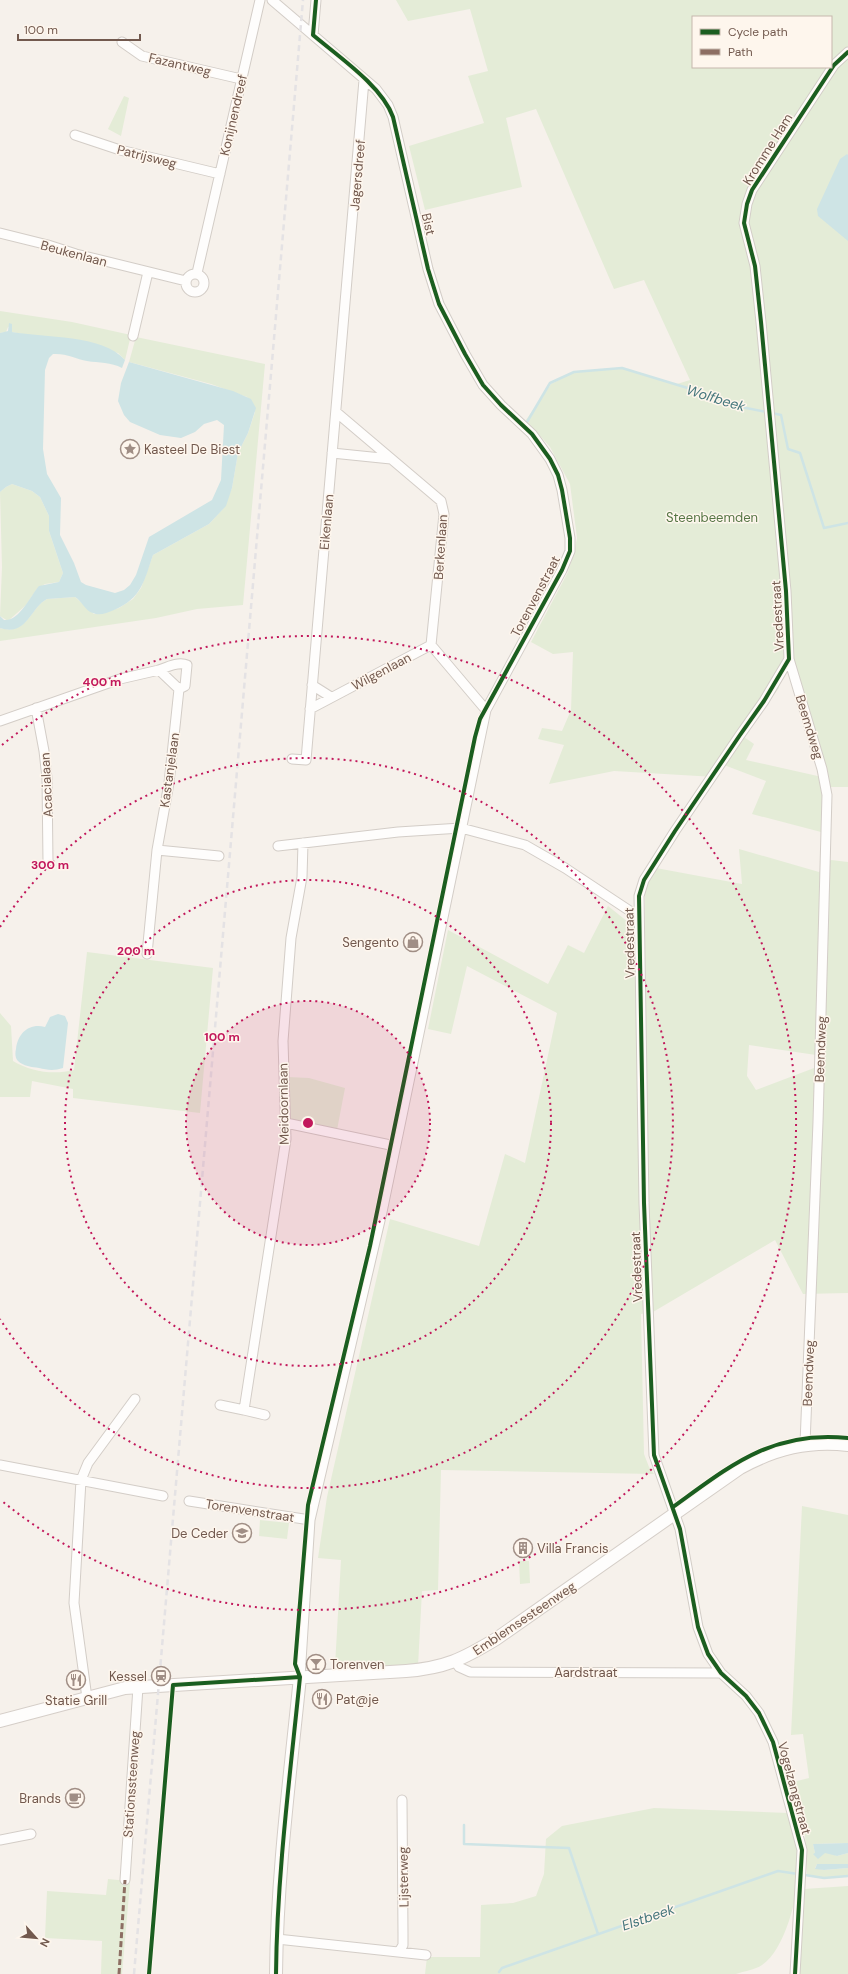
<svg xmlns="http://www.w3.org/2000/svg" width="848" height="1974" font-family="'DM Sans',sans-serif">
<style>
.green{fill:#e4ecd7;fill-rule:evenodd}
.water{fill:#cee4e5}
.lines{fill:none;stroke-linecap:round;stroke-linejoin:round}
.stream{stroke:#cee4e5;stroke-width:2.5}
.street-casing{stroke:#d3cdc7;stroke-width:11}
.secondary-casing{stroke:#d5cec8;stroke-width:14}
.street{stroke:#fefdfc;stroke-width:9}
.secondary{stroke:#fefdfc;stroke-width:12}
.rail{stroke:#e4e2e4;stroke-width:2.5;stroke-dasharray:6 4;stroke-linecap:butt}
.quiet{stroke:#8d6e63;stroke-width:3;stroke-dasharray:6 3;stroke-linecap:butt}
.cycleway-casing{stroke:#fef6ed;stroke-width:6}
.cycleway{stroke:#1b5e20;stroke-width:4}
.ring{fill:none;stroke:#c2185b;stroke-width:2;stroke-dasharray:2 4}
.labels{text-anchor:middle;stroke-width:3;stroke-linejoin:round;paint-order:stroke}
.street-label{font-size:13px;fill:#72594e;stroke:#fef6ed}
.poi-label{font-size:13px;fill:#72594e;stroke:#fef6ed;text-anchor:start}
.park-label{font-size:13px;fill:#577746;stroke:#fef6ed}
.water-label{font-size:14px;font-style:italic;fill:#46777d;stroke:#fef6ed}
.centre{fill:#c2185b;stroke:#fef6ed;stroke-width:2}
.ring-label{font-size:12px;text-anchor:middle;font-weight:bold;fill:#c2185b;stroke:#fef6ed;stroke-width:3;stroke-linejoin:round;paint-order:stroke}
</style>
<rect width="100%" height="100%" fill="#f6f1eb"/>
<path class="green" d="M396 0H848V787H824L821 832 752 814 766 781 724 765 715 777 614 771 549 784 564 745 538 739 542 728 562 731 571 710 573 652 553 654 531 642 568 572 574 553 577 538 570 484 550 447 526 420 551 384 576 371 622 368 677 384 690 380 644 280 614 289 536 109 506 118 522 187 425 210 409 146 484 123 468 76 488 71 470 9 408 21ZM693 17H831V67H693ZM794 662 822 777 746 760 754 744 744 737 779 688 780 681Z
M124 96 129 98 121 136 108 129Z
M0 311 72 322 131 335 125 360 118 353 12 332V326L8 327 6 332 0 333Z
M136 337 265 364 243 605 197 609 156 618 0 641V628C27 636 30 608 47 599L75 597 94 614H99L119 608 133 599 141 588 153 555 209 524 223 509 232 488 238 453 248 433 255 412 247 397 211 384 129 362Z
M12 484 32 491 40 497 49 516V531L63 573 59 582 45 584 37 589 26 605 8 621 0 616 2 567 0 492 6 487Z
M739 849 819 872 831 860 848 862V1293L803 1294 775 1240 653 1312 641 1314 644 1454 649 1467 654 1474 441 1470 438 1590 422 1591 418 1666H335L341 1560 318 1558 327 1497 390 1219 479 1246 505 1154 525 1163 557 1013 467 966 451 1034 428 1029 448 930 548 984 568 945 584 953 608 906 633 926V937H645V890L656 868 742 884ZM749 1045 816 1055 822 1065 756 1090 747 1076Z
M87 952 213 968 200 1113 73 1098V1089L32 1081 30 1097H0V1013L11 1026 13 1061C32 1072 53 1075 74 1070Z
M288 1077 309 1078 345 1088 337 1130 290 1119Z
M802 1506 848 1515V1843L813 1844 815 1853H830L837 1856 848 1853V1864H817L815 1868 824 1870 848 1868V1876C834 1878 820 1878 807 1875L805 1836 789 1783 809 1778 803 1734 791 1735Z
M260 1520 289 1523 287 1539 259 1536Z
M519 1561H529L530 1583 520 1584Z
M654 1808 788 1813C794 1831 800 1850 799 1870 798 1896 785 1950 762 1965 755 1970 744 1971 736 1974H425L427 1957H480L481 1905 513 1903 536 1896 544 1874 546 1839 562 1826Z
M108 1879 128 1881 130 1883 122 1974H101L102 1941 45 1938 47 1891 106 1895Z
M848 1886V1974H799L804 1889Z"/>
<path class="water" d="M847 154 848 155V241L818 216 817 209 840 159Z
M9 323 12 324V332C45 338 102 334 125 360L122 368C111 362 99 363 87 361 76 359 66 353 53 354L49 358 45 370 43 449 47 474 61 498 60 535 74 563 81 582 86 585 115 593 124 590 130 585 136 575 149 537 212 500 221 480 224 425 217 420 204 424 195 432 181 438 160 435 130 422 124 415 118 401 121 383 129 362 233 391 251 399 256 408 248 433 238 453 232 488 226 506 209 524 153 555C144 581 142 598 114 610 107 613 99 616 93 613 85 611 82 601 75 597L47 599C30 608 27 637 0 628V616L4 620C19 622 31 595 39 586L59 582 63 573 49 531V516L40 497 32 491 12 484 6 487 0 492V333L8 331Z
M58 1014 65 1016 68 1023 63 1068C54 1071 47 1070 39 1068 32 1067 23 1066 18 1061 15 1058 15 1053 16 1049 18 1033 29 1023 45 1027L50 1017Z
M848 1843V1853L837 1856 825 1853 818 1859 813 1854 815 1853 813 1844Z
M817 1864H848V1868L824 1870 815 1869Z"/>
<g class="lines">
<path class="stream" d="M772 413 781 415 788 449 800 453 824 528 848 523
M527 422 550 383 574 372 622 368 704 393 736 406 767 412
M464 1825V1844L569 1848 598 1934
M805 1875 824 1878 848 1876
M499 1972 502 1968 778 1871 798 1874"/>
<defs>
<path id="street" d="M272 0 376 89 388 105 393 117 428 269 439 304 465 354 483 385 501 405 532 434 550 459 558 475 562 490 570 538V551L562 570 486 710 382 1212 310 1520 300 1677
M313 35 316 0
M122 42 142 56 241 79
M75 135 120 150 220 174
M0 233 48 245 76 254 186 281
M197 273 260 0
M186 283a9 9 0 1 1 18 0a9 9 0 1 1-18 0Z
M133 336 148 272
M336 412 441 501 444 514 431 645 486 710
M332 453 391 459
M789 659 822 769 827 795 818 1122 805 1444
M159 670C167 667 179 661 187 665L185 686 179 689
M312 685 331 697
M36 708 44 751 47 778 48 862
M310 709 431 645
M0 721 120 679 159 670 179 689
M292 759 306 760 364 80
M278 846 398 832 461 828 525 845 565 868 639 917
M157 850 219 856
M147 954 157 850 169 783 179 689
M286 1123 395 1146
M220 1405 244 1410
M265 1415 244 1410 286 1139 283 1041 291 938 302 877 303 843
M0 1465 163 1496
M189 1501 310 1520
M455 1661 459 1667 470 1672 721 1673
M87 1698 74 1603 81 1480 88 1463 135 1399
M0 1840 31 1834
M125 1880 138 1687
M277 1939 426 1955
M399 1952 403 1945V1934L402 1800
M795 1974 802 1850 773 1742 759 1713 746 1696 721 1673 708 1654 698 1627 680 1529 654 1455 644 1203 639 896 644 880 675 831 740 735 764 701 789 659 786 591 761 322 755 266 744 223 747 204 752 190 834 65 848 52"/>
<path id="secondary" d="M0 1721 125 1688 406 1671C445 1668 463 1659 496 1639L740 1468C775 1449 809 1440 848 1445
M276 1974C277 1875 290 1776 300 1677"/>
</defs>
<use href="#street" class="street-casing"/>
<use href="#secondary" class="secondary-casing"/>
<use href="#street" class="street"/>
<use href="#secondary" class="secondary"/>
<path class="rail" d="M134 1974 303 0"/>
<path class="quiet" d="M119 1974 125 1880"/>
<defs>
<path id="cycleway" d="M673 1507C730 1466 772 1430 848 1438
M149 1974 173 1685 300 1677
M276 1974C277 1875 290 1776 300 1677L295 1664 308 1505 370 1246 475 737 480 719 562 570 570 551V538L562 490 558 475 550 459 532 434 501 405 483 385 465 354 439 304 428 269 393 117C382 86 339 57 313 35L316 0
M795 1974 802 1850 773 1742 759 1713 746 1696 721 1673 708 1654 698 1627 680 1529 654 1455 644 1203 639 896 644 880 675 831 740 735 764 701 789 659 786 591 761 322 755 266 744 223 747 204 752 190 834 65 848 52"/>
</defs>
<use href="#cycleway" class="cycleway-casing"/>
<use href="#cycleway" class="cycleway"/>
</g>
<circle cx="308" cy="1123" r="122" fill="#c2185b" fill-opacity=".12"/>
<g class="ring">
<circle cx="308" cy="1123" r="122"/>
<circle cx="308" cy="1123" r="243"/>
<path d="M0 927A365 365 0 1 1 0 1319"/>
<path d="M2 745A487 487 0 1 1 2 1501"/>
</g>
<defs>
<symbol id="sight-ring" viewBox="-11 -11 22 22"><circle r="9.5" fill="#fef6ed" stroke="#a08e85" stroke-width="1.5"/><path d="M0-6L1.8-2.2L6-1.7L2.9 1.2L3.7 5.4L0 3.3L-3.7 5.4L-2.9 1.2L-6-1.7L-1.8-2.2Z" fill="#a08e85"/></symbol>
<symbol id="shop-ring" viewBox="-11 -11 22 22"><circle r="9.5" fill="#fef6ed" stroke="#a08e85" stroke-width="1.5"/><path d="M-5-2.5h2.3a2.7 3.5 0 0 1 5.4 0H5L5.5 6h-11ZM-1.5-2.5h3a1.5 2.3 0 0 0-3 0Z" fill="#a08e85"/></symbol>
<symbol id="school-ring" viewBox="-11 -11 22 22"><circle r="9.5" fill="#fef6ed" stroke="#a08e85" stroke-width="1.5"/><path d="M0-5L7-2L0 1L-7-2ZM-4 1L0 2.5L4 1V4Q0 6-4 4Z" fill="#a08e85"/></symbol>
<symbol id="building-ring" viewBox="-11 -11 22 22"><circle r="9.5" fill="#fef6ed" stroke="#a08e85" stroke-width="1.5"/><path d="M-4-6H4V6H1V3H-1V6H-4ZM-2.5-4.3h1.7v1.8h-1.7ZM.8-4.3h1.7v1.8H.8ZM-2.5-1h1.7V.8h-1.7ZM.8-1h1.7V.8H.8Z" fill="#a08e85"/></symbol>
<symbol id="bar-ring" viewBox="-11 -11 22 22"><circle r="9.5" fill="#fef6ed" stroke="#a08e85" stroke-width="1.5"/><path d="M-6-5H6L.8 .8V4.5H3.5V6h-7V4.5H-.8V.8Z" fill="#a08e85"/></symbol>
<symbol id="station-ring" viewBox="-11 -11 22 22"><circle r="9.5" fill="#fef6ed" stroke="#a08e85" stroke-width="1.5"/><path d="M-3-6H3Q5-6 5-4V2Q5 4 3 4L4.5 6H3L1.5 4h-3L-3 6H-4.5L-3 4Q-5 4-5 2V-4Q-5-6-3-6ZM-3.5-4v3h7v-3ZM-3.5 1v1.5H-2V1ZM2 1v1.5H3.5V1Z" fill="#a08e85"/></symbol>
<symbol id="restaurant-ring" viewBox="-11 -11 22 22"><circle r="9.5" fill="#fef6ed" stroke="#a08e85" stroke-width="1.5"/><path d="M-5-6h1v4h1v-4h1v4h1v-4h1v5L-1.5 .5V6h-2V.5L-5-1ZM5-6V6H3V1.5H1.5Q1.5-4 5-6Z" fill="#a08e85"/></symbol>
<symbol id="cafe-ring" viewBox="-11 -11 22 22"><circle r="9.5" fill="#fef6ed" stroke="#a08e85" stroke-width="1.5"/><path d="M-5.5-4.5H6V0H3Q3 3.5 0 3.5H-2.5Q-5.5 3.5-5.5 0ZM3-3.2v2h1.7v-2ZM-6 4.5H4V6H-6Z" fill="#a08e85"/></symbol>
</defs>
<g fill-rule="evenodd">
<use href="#sight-ring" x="119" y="438" width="22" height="22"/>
<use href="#shop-ring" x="402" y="931" width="22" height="22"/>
<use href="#school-ring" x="231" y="1522" width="22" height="22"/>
<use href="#building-ring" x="512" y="1537" width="22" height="22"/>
<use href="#bar-ring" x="305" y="1653" width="22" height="22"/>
<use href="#station-ring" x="150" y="1665" width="22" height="22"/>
<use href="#restaurant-ring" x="65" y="1669" width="22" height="22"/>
<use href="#restaurant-ring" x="311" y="1688" width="22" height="22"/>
<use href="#cafe-ring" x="64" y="1787" width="22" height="22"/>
</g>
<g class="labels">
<g class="street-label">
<text transform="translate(180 64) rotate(13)" y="5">Fazantweg</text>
<text transform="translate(233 115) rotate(-77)" y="5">Konijnendreef</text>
<text transform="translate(767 149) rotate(-58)" y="5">Kromme Ham</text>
<text transform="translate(147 156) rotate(14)" y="5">Patrijsweg</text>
<text transform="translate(357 175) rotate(-85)" y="5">Jagersdreef</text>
<text transform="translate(429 224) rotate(77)" y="5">Bist</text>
<text transform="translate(74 253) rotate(15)" y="5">Beukenlaan</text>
<text transform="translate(326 522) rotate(-85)" y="5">Eikenlaan</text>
<text transform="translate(440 547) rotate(-86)" y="5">Berkenlaan</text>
<text transform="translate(535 596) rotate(-62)" y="5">Torenvenstraat</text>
<text transform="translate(777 616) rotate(-93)" y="5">Vredestraat</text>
<text transform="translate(381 671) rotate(-28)" y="5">Wilgenlaan</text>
<text transform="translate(810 727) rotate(73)" y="5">Beemdweg</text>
<text transform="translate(169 770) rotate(-82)" y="5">Kastanjelaan</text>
<text transform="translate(46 785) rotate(-93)" y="5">Acacialaan</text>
<text transform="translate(629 943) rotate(-91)" y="5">Vredestraat</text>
<text transform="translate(820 1049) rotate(-88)" y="5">Beemdweg</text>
<text transform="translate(283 1104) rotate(-91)" y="5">Meidoornlaan</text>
<text transform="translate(636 1267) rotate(-92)" y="5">Vredestraat</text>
<text transform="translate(808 1373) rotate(-88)" y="5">Beemdweg</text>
<text transform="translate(250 1510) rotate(9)" y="5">Torenvenstraat</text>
<text transform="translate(524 1618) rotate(-34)" y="5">Emblemsesteenweg</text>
<text x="586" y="1677">Aardstraat</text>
<text transform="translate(131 1784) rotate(-86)" y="5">Stationssteenweg</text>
<text transform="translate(795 1788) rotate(75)" y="5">Vogelzangstraat</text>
<text transform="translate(403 1877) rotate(-91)" y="5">Lijsterweg</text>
</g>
<g class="poi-label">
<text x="144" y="454">Kasteel De Biest</text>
<text x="399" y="947" text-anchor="end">Sengento</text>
<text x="228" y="1538" text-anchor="end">De Ceder</text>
<text x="537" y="1553">Villa Francis</text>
<text x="330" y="1669">Torenven</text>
<text x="147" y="1681" text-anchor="end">Kessel</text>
<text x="336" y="1704">Pat@je</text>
<text x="76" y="1705" text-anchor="middle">Statie Grill</text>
<text x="61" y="1803" text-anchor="end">Brands</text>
</g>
<g class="park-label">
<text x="712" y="522">Steenbeemden</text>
</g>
<g class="water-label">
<text transform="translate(716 398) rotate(17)" y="5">Wolfbeek</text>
<text transform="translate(648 1917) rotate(-19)" y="5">Elstbeek</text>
</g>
</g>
<circle cx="308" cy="1123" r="6" class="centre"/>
<g class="ring-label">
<text x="102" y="686">400 m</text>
<text x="50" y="869">300 m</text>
<text x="136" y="955">200 m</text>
<text x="222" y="1041">100 m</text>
</g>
<rect x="692" y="16" width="140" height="52" fill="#fef6ed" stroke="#c6b7ad"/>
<rect x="700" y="29" width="20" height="6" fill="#1b5e20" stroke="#c6b7ad"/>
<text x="728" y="36" font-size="12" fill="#72594e">Cycle path</text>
<rect x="700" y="49" width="20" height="6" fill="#8d6e63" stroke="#c6b7ad"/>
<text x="728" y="56" font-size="12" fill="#72594e">Path</text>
<g transform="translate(36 1938) rotate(117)" stroke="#fef6ed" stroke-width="3" paint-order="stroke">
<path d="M0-3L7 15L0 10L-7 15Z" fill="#72594e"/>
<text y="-6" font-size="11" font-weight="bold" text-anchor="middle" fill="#72594e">N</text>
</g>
<path d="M18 34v6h122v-6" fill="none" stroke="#72594e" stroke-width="2"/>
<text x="24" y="34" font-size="12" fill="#72594e" stroke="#fef6ed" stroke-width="3" paint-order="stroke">100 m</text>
</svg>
